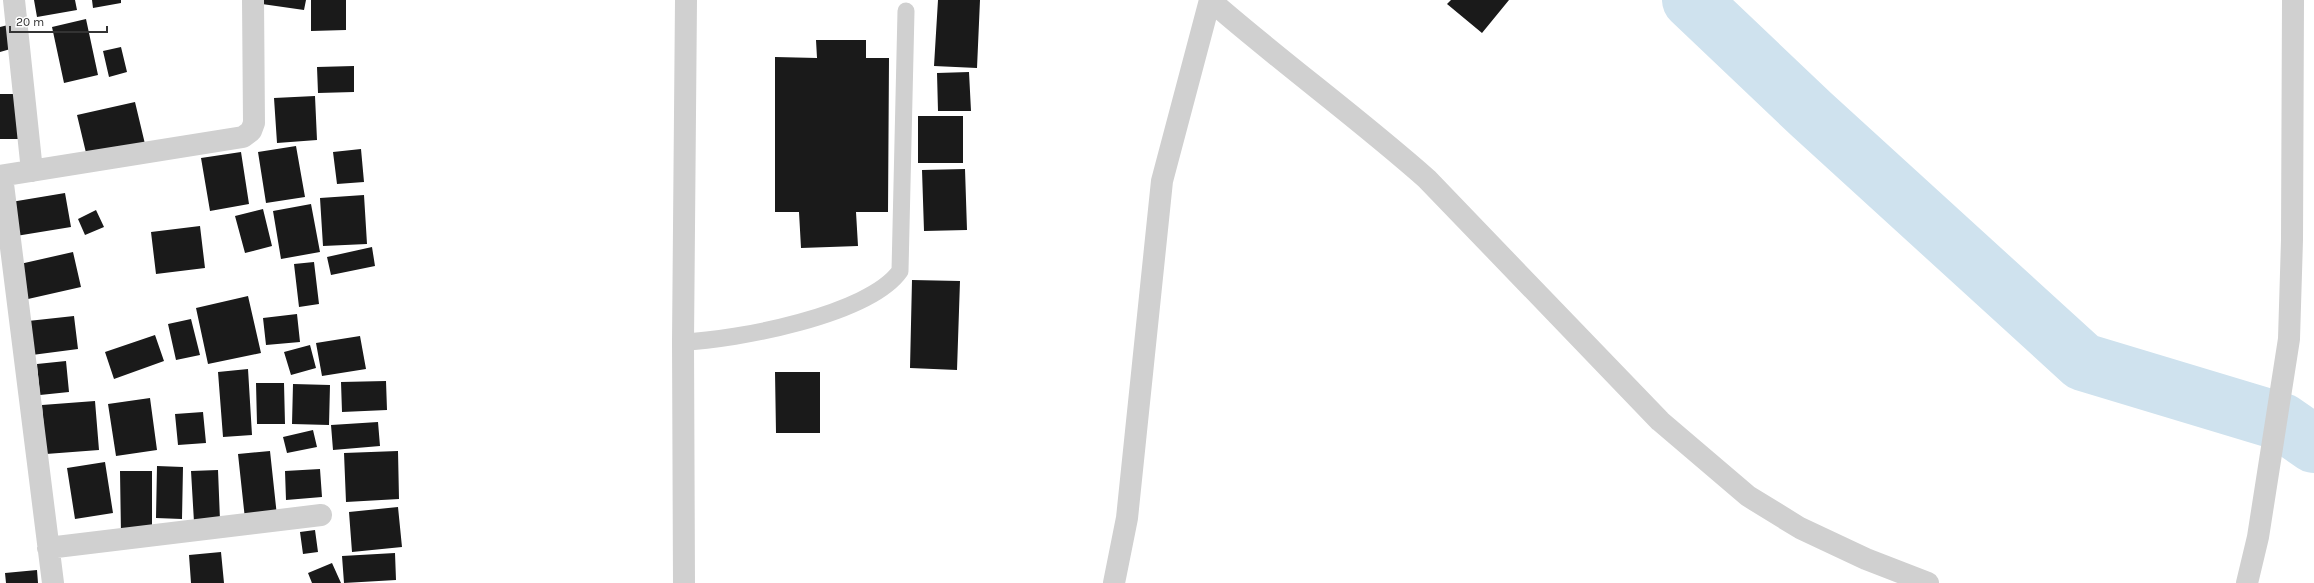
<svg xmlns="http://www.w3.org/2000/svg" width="2314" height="583" font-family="Karla,sans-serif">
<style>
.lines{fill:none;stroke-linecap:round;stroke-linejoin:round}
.river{stroke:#cfe2ee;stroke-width:58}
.building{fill:#1a1a1a}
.lane{stroke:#d0d0d0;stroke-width:17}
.street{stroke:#d0d0d0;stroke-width:22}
</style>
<rect width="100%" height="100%" fill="#fff"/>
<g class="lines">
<path class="river" d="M1691 0 1811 114 2083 362 2282 422 2314 444"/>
</g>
<path class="building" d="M34 0H75L77 10 37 17Z
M92 0H121V3L93 8Z
M263 0H306L304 10 262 4Z
M311 0H346V30L311 31Z
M938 0H980L977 68 934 66Z
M1451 0H1509L1482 33 1447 4Z
M86 19 98 75 64 83 52 27Z
M8 25 14 48 0 52V27Z
M816 40H866V58H889L888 212H856L858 246 801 248 799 212H775V57L817 58Z
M121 47 127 72 109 77 103 51Z
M354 66V92L318 93 317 67Z
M969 72 971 111H938L937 73Z
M0 94H19V139H0Z
M315 96 317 140 277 143 274 98Z
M135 102 145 144 87 157 77 115Z
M918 116H963V163H918Z
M296 146 305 197 266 203 258 152Z
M361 149 364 182 337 184 333 152Z
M241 152 249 204 210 211 201 158Z
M965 169 967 230 924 231 922 170Z
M65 193 71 227 16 236 11 202Z
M364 195 367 244 323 246 320 198Z
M311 204 320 252 281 259 273 211Z
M263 209 272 246 245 253 235 216Z
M96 210 104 227 85 235 78 219Z
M200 226 205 268 156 274 151 232Z
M372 247 375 266 331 275 327 257Z
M73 252 81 287 28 299 20 264Z
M314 262 319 304 299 307 294 264Z
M912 280 960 281 957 370 910 368Z
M248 296 261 353 208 364 196 308Z
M297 314 300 342 266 345 263 318Z
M74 316 78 349 32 355 28 321Z
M191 319 200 355 176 360 168 324Z
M155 335 164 361 114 379 105 352Z
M360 336 366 369 322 376 316 343Z
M310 345 316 368 291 375 284 352Z
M66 361 69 392 40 395 37 364Z
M248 369 252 435 223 437 218 372Z
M775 372H820V433H776Z
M386 381 387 410 342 412 341 382Z
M256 383H284L285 424H257Z
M293 384 330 385 329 425 292 424Z
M150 398 157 450 116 456 108 404Z
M95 401 99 450 46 454 42 405Z
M203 412 206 443 178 445 175 414Z
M378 422 380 446 333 450 331 425Z
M313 430 317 447 287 453 283 437Z
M270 451 277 516 245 519 238 454Z
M398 451 399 499 346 502 344 453Z
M105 462 113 513 75 519 67 468Z
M157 466 183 467 182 519 156 518Z
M320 469 322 497 286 500 285 471Z
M218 470 220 520 194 522 191 471Z
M120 471H152V533L121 534Z
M398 507 402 547 352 552 349 512Z
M315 530 318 552 303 554 300 532Z
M221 552 224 583H191L189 555Z
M395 553 396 580 344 583 342 556Z
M332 563 341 583H312L308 573Z
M37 570 38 583H6L5 573Z"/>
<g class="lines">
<path class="lane" d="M683 342C736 340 869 315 900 271L906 11"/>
<path class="street" d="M14 0 32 171
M1210 0C1281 62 1357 117 1427 179L1660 421 1748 496 1800 528 1866 559 1928 583
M0 176 243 137 251 131 254 123 253 0
M2 176 53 583
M48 548 321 515
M684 583 683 342 686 0
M1114 583 1127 518 1162 181 1210 0
M2247 583 2258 537 2289 339 2292 240 2293 0"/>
</g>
<path d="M10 26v6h97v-6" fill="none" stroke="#333333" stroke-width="2"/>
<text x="16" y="26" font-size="12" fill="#333333" stroke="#ffffff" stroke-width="3" paint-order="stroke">20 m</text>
</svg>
